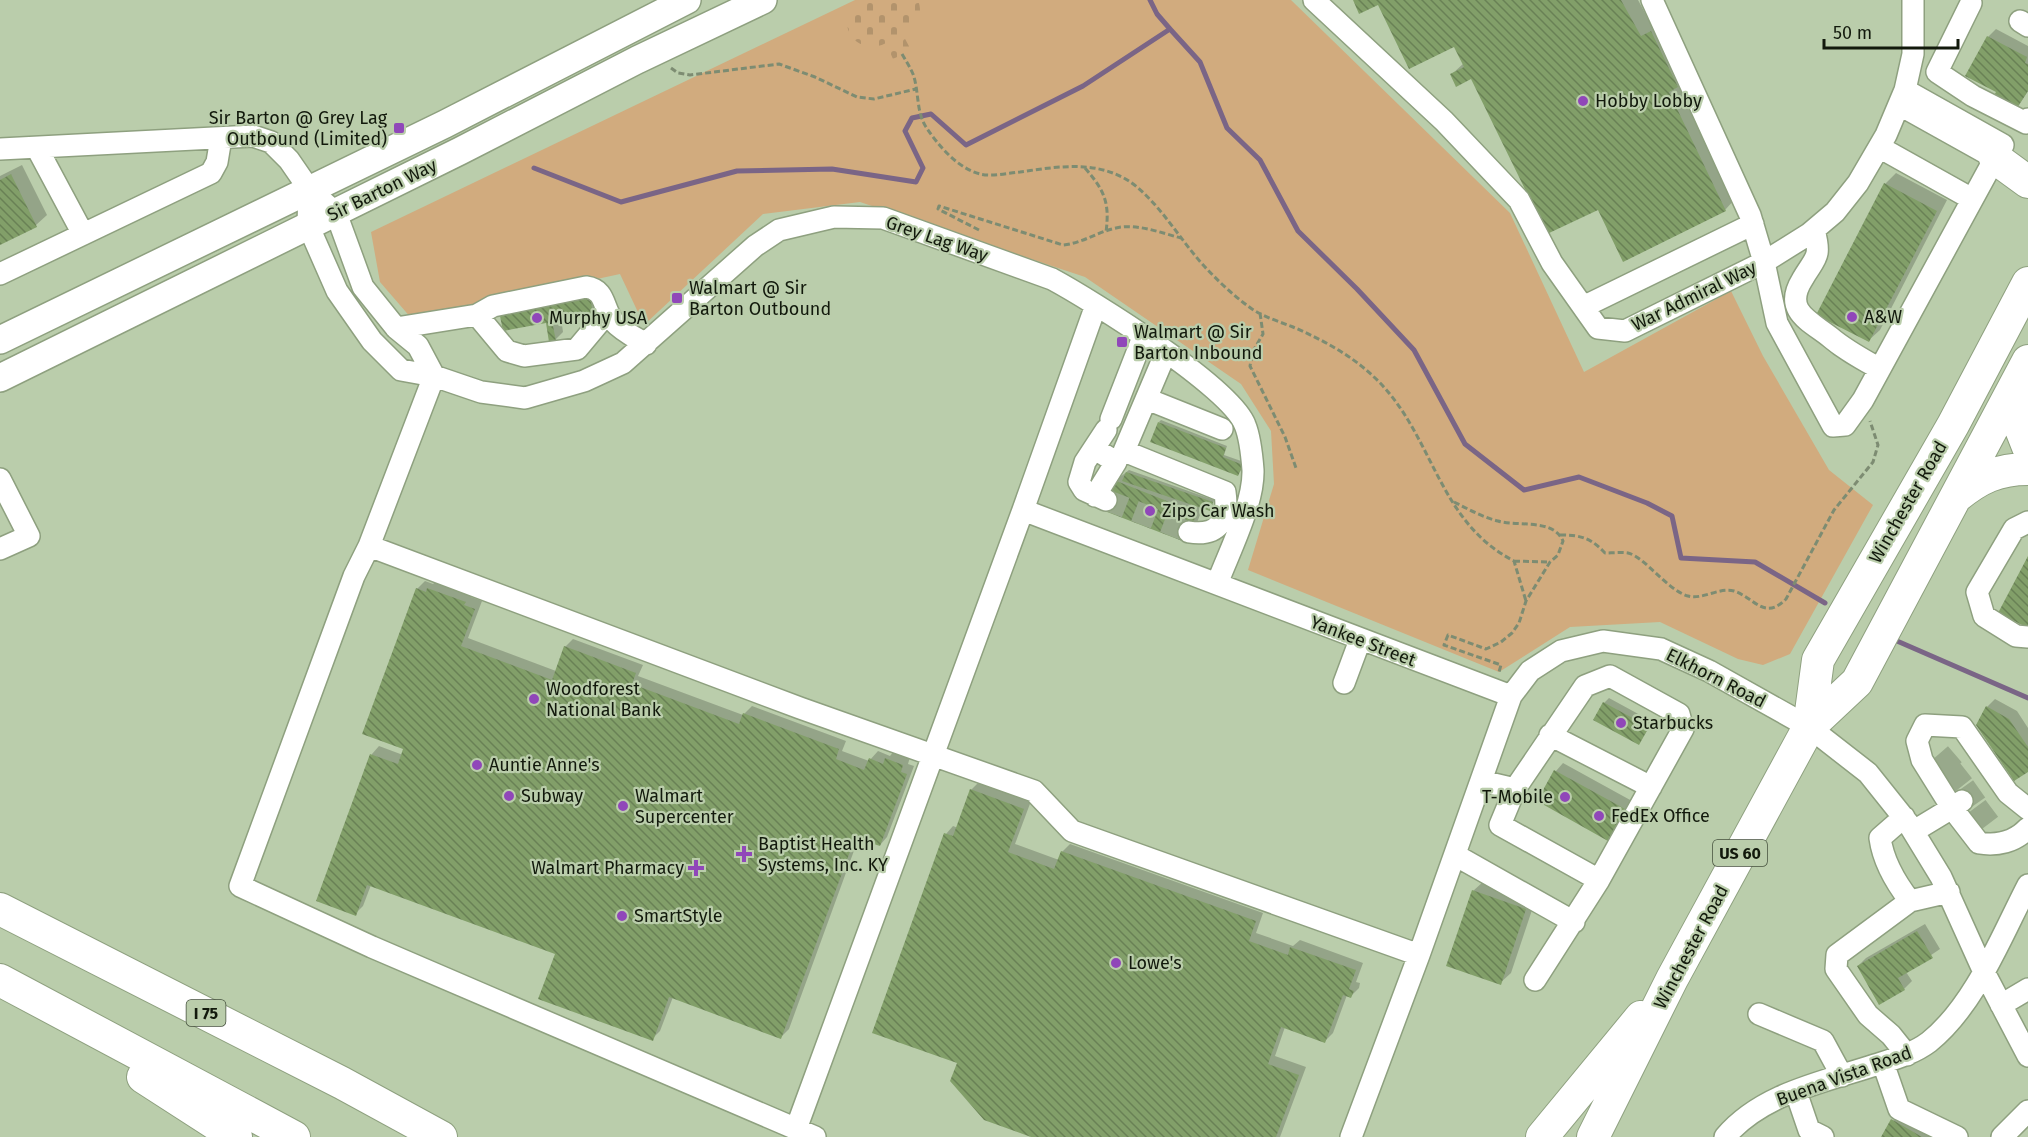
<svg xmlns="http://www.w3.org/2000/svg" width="2028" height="1137" font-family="'Fira Sans',sans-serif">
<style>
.green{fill:#d1ab7e}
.cemetery{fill:url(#cemetery-stones)}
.shadow{fill:#0003}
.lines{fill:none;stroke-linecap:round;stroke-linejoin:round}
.stream{stroke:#7a6586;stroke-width:5}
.building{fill:url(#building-back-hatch)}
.minor-tunnel{stroke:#98a98b;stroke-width:21;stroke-dasharray:21 10;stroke-linecap:butt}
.minor-casing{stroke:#8ea07f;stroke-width:24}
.major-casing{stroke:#8ea07f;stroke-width:30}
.highway-casing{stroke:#8ea07f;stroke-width:34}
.path{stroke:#7d8c72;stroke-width:3;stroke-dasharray:6 3;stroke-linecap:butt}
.minor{stroke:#fff;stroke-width:21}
.major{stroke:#fff;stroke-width:27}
.highway{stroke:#fff;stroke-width:32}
.poi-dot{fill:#9047b9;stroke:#bacdab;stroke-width:2}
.labels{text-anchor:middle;stroke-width:4.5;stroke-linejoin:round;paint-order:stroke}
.shield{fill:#bacdab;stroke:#444f3c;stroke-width:1.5}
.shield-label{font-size:16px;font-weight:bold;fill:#12190c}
.poi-label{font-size:18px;fill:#12190c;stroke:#bacdab;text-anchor:start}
.street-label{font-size:18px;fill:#12190c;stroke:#bacdab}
</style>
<defs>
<pattern id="cemetery-stones" width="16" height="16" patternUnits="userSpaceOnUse" patternTransform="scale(1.5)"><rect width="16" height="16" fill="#d1ab7e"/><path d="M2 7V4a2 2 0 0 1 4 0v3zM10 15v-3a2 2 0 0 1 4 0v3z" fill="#b2936c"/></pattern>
<pattern id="building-back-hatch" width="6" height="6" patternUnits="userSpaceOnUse" patternTransform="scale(1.5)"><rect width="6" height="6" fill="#829f69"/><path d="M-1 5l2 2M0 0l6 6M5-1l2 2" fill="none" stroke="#698155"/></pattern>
</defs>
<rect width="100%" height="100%" fill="#bacdab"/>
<path class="green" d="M855 0H1291L1510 213 1584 372 1731 291 1763 356 1829 470 1873 505 1790 654 1763 665 1738 659 1660 622 1570 627 1499 672 1248 570 1274 484 1271 431 1241 384 1085 277 860 202 763 214 644 325 620 274 412 319 380 282 371 232Z"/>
<path class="cemetery" d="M861 0H918C924 16 916 27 903 35L911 50 893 59 886 43C856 59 830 19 861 0Z"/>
<path class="shadow" d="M1354 0H1638L1652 26 1662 21 1735 199 1725 210 1598 208 1471 77 1452 74 1464 63 1455 45 1379 3Z
M1996 29 2028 46V91L2014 113 1998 91 1967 75 1988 37Z
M22 165 47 215 36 225 0 243V176Z
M1896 173 1947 200 1880 330 1869 340 1885 184Z
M597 288 600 305 592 313 561 318 563 332 555 340 547 321Z
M1161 420 1227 446 1224 455 1244 462 1240 472 1159 422Z
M1129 470 1214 500 1212 507 1209 509 1203 507 1193 533 1115 481Z
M425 581 433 584 436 581 473 594 471 597 482 601 468 638 556 671 565 647 573 639 643 665 638 676 743 715 752 706 846 741 842 751 869 761 878 751 890 756 894 751 910 757 908 764 914 766 887 837 880 845 859 837 789 1029 781 1037 673 997 660 1031 652 1039 556 953 371 885 363 906 355 914 318 900 372 754 379 746 403 755 417 589Z
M1609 698 1653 722 1639 743 1604 703Z
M1995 699 2017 711 2028 728V770L1987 707Z
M1563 763 1632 801 1615 831 1607 839 1539 801 1556 771Z
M979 782 1031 801 1015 844 1059 860 1062 852 1070 844 1263 913 1256 933 1293 946 1300 940 1363 963 1356 982 1360 983 1359 988 1351 996 1347 995 1333 1033 1325 1041 1285 1027 1275 1056 1306 1067 1280 1137H1035L959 1062 946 834 953 826 958 828 971 790Z
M1484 881 1536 898 1511 973 1500 983 1473 891Z
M1925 924 1940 949 1906 972 1912 981 1904 989 1858 966 1866 958Z
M1900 1112 1943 1137H1882Z"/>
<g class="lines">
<path class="stream" d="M1150 0 1157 14 1170 29
M534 168 621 202 737 171 832 169 916 182 923 168 905 131 912 118 931 114 966 145 1083 86 1170 29 1200 62 1227 128 1260 160 1298 231 1357 289 1414 350 1465 444 1524 490 1579 477 1647 503 1672 516 1681 558 1755 562 1825 603
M1897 641 2028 698"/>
</g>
<path class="building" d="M1353 0H1621L1641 36 1651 31 1678 87 1669 92 1726 211 1623 262 1598 210 1547 234 1471 79 1456 87 1450 74 1464 67 1454 47 1409 69 1378 5 1359 14Z
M1987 36 2027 57 2025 63 2028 64V91L2007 123 1985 111 1996 92 1965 76Z
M11 174 37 227 0 245V180Z
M1884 183 1937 211 1869 342 1816 315Z
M590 295 593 314 552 321 556 341 549 342 546 323 503 331 499 311Z
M1158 422 1226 448 1223 457 1243 465 1238 476 1150 442Z
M1126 472 1213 502 1210 511 1122 481Z
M1114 480 1197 513 1185 542 1102 510Z
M2028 556V628L1998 613Z
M416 588 426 592 427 588 466 602 464 605 475 609 461 646 552 680 564 646 636 673 632 684 739 724 743 713 839 749 836 759 864 770 869 758 883 764 885 758 903 765 901 772 907 774 880 846 855 838 781 1039 669 997 653 1041 538 999 555 954 367 885 356 916 316 901 370 754 398 764 403 749 362 734Z
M1603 702 1649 727 1639 745 1593 720Z
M1986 706 2009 719 2028 747V772L2014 781 1976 725Z
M1554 770 1625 809 1608 841 1537 801Z
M970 789 1024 809 1008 852 1054 869 1061 851 1256 921 1249 941 1288 955 1290 947 1356 970 1349 989 1354 991 1351 998 1343 995 1325 1043 1281 1027 1268 1064 1299 1075 1276 1137H1031L984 1120 950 1081 957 1063 872 1033 944 833 953 836Z
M1472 890 1526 909 1501 985 1446 966Z
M1917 931 1933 958 1898 978 1905 990 1879 1005 1857 966Z
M1891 1119 1922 1137H1881Z"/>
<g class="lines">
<path class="minor-tunnel" d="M1106 500 1189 532
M1939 768 1962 748
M1949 783 1973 764
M1962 801 1986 784
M1975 821 1999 803"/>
<defs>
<path id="minor" d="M1314 0 1444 121 1519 200 1552 263 1598 328 1625 331 1764 262 1809 234 1835 212 1858 183 1886 135 1905 90 1913 54V0
M1652 0 1750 215 1764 262 1777 323 1833 426 1845 425 1863 400 1995 158 1900 105
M1971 3 1937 72 1973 96 2026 123 2028 119
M2020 21 2028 26
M1905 90 2003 145
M1879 147 1972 199
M37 148 83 234
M0 149 253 136 271 142 289 160 309 189 336 213 363 287 396 328 418 346 434 376
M309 189 308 225 337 291 372 341 401 370 434 376 481 392 525 398 584 381 623 363 755 246 779 230 834 217 883 218 1052 279C1091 300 1231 387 1245 425 1250 437 1252 457 1253 470 1254 504 1229 552 1217 584
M1814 230C1822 259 1815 257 1802 280 1783 311 1810 321 1830 337 1845 350 1862 359 1880 369
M0 274 211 173 217 162 221 138
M1096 305 1023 510 1511 696
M1583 307 1753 224
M477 315 507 351 524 356 577 349 608 312
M396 328 477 315 493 306 586 287C607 290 602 308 614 322 622 331 636 338 646 344
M1166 352 1124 451 1225 492C1229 519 1219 537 1189 532
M434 376 369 546 800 708 1034 791 1072 831 1419 955
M1147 399 1222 429
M1111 419 1143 337
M0 479 29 536 0 549
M1095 496 1116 462 1095 449
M1106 500 1084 490 1079 482 1085 462 1106 430
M2028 522 2014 529 1977 592 1984 616 2016 636 2028 637
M369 546 354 576 240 886 372 947 815 1137
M1344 683 1360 640
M1550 735 1651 787
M1481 781 1515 789 1585 686 1610 676 1679 714 1683 729 1599 880 1500 825 1515 789
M1962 801 1952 808 1922 760 1917 741 1925 725 1962 727 2008 793 2028 809
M1904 817 1880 838C1883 860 1896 883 1910 901L1949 892
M1914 831 1952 808 1979 843C1997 846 2015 842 2028 828
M1455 855 1574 922
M1535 980 1599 880
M2001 1005 2028 989
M1759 1014 1823 1041 1842 1076
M1907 1055 1891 1035 1868 1015 1836 969 1837 955 1910 901
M1883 1063 1899 1109 1957 1137
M1796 1092 1809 1130 1823 1137
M796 1129 1023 510
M1351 1137 1419 955 1511 696 1530 671 1561 651 1603 641 1661 649 1709 671 1809 727 1868 773 1908 823 1941 877 1983 970 2028 1056
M1725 1137C1762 1093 1824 1082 1875 1065 1894 1059 1913 1054 1929 1042 1975 1005 2001 937 2028 885
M2002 1137 2028 1111"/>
<path id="major" d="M0 340 445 124 687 0
M0 378 460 151 637 60 763 0"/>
<path id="highway" d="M1995 158 2028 182
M2017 382V419L2028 447
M1956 497C1979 478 1998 469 2028 469
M1809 727 1818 660 1953 425 2028 283
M0 909 342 1083 441 1137
M0 980 294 1137
M143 1077 236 1137
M1542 1137 1641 1017
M1593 1137 1672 979 1809 727 1857 682 2028 361"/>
</defs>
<use href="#minor" class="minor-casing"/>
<use href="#major" class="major-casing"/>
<use href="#highway" class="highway-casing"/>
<path class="path" d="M902 54C906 61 910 67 913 74 919 90 916 112 926 127 938 145 957 168 980 174 992 177 1008 173 1020 172 1061 166 1103 159 1137 187 1164 210 1181 241 1205 267 1219 282 1235 297 1252 309 1264 317 1280 322 1293 327 1323 340 1351 355 1374 377 1434 433 1436 521 1514 561L1526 601
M671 68 678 73 690 75 779 64 815 77 857 97 874 99 916 89
M1085 168C1104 190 1110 202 1106 232
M979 230 938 209 939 206 1063 245C1083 243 1097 232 1116 228 1137 223 1161 233 1181 238
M1260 313 1263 334 1253 351 1250 366 1285 437 1296 468
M1454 502C1468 509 1482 517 1498 521 1518 527 1553 518 1563 541L1558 555 1550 562 1526 601 1519 623 1512 633 1501 642 1486 649 1448 635 1444 645 1501 665 1499 672
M1560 535C1581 535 1591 538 1605 553 1613 553 1622 552 1628 553 1645 557 1667 590 1688 596 1703 600 1719 587 1734 591 1755 598 1764 621 1786 599L1834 510 1873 462 1878 445 1870 421
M1514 561 1550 562"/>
<use href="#minor" class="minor"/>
<use href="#major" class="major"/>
<use href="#highway" class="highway"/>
</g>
<g class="poi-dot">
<circle cx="1583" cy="101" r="6"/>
<rect x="393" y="122" width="12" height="12" rx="3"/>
<rect x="671" y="292" width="12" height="12" rx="3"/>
<circle cx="1852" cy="317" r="6"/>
<circle cx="537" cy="318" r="6"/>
<rect x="1116" y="336" width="12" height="12" rx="3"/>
<circle cx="1150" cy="511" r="6"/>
<circle cx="534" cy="699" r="6"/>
<circle cx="1621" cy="723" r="6"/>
<circle cx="477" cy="765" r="6"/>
<circle cx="509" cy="796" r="6"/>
<circle cx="1565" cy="797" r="6"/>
<circle cx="623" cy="806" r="6"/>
<circle cx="1599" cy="816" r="6"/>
<path d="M741 845h6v6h6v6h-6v6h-6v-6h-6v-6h6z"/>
<path d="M693 859h6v6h6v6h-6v6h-6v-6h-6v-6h6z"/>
<circle cx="622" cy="916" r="6"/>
<circle cx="1116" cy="963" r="6"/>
</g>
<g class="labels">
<g class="shield">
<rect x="1713" y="840" width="54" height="26" rx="4.5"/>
<rect x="186.5" y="1000" width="39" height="26" rx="4.5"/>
</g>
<g class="shield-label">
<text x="1740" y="859">US 60</text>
<text x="206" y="1019">I 75</text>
</g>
<g class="poi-label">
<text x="1595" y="107">Hobby Lobby</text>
<text x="387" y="124" text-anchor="end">Sir Barton @ Grey Lag<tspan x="387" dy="21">Outbound (Limited)</tspan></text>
<text x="689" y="294">Walmart @ Sir<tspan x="689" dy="21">Barton Outbound</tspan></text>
<text x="1864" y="323">A&amp;W</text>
<text x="549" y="324">Murphy USA</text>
<text x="1134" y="338">Walmart @ Sir<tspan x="1134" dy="21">Barton Inbound</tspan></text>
<text x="1162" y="517">Zips Car Wash</text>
<text x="546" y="695">Woodforest<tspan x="546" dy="21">National Bank</tspan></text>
<text x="1633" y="729">Starbucks</text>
<text x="489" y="771">Auntie Anne's</text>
<text x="521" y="802">Subway</text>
<text x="635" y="802">Walmart<tspan x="635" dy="21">Supercenter</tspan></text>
<text x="1553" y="803" text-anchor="end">T-Mobile</text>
<text x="1611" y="822">FedEx Office</text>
<text x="758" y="850">Baptist Health<tspan x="758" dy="21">Systems, Inc. KY</tspan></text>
<text x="684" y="874" text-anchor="end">Walmart Pharmacy</text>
<text x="634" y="922">SmartStyle</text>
<text x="1128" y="969">Lowe's</text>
</g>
<g class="street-label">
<text transform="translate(382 190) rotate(-26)" y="6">Sir Barton Way</text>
<text transform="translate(937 239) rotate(19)" y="6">Grey Lag Way</text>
<text transform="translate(1694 296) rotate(-26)" y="6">War Admiral Way</text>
<text transform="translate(1908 502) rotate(-60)" y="6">Winchester Road</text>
<text transform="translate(1363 641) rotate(21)" y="6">Yankee Street</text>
<text transform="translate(1716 678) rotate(27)" y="6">Elkhorn Road</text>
<text transform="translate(1691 947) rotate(-62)" y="6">Winchester Road</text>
<text transform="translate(1844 1076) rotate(-20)" y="6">Buena Vista Road</text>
</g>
</g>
<path d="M1824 39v9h134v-9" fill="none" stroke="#12190c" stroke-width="3"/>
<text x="1833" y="39" font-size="18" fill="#12190c" stroke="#bacdab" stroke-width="4.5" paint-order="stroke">50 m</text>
</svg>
